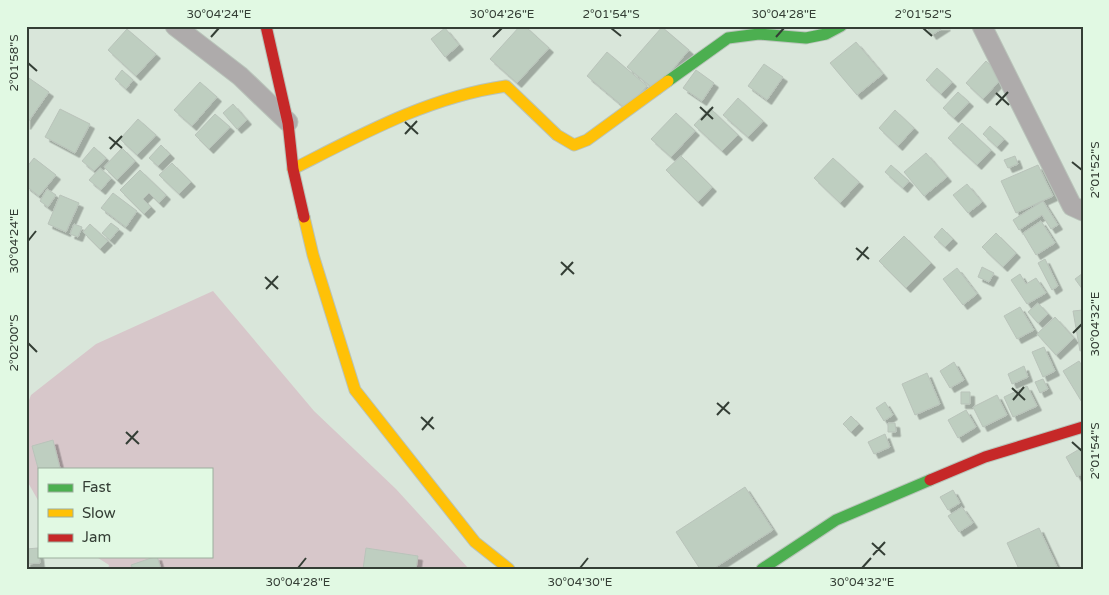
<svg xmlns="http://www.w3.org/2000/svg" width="1109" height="595" font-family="'Varela Round',sans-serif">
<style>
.green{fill:#d7c7ca}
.building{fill:#becec0;stroke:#b9c3ba;filter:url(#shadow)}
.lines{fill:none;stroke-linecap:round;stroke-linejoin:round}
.street-casing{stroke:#b9c4ba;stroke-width:21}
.fast-casing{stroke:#b9c4ba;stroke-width:13}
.slow-casing{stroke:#b9c4ba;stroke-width:13}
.jam-casing{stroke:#b9c4ba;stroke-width:13}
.street{stroke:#aeabab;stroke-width:19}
.fast{stroke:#4caf50;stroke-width:11}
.slow{stroke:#ffc107;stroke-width:11}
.jam{stroke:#c62828;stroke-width:11}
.ticks{fill:none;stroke:#343e35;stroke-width:2}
.neatline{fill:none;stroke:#343e35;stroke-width:2}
.ticks-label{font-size:12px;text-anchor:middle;fill:#343e35}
</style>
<defs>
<filter id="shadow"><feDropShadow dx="4.5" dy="4.5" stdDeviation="0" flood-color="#0004"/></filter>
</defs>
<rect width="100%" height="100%" fill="#d9e6da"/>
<path class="green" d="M213 291 314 411 396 489 469 569H108L109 565 95 556H211V469H39V502L26 479V408L31 395 96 344Z"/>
<path class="building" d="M520 26H525L549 48 517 83 490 59Z
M926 26H946L932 35Z
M662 27 689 50 655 90 627 67Z
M445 28 459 45 445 57 431 39Z
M127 29 156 54 136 76 108 50Z
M856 42 883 74 857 95 830 63Z
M607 52 647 86 626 109 587 76Z
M986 61 1003 77 983 99 966 83Z
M764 64 783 77 767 100 748 86Z
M937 68 952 82 941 94 926 80Z
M122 70 133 80 126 89 115 79Z
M696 70 714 83 702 101 683 88Z
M26 76 49 92 26 125Z
M200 82 217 97 192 126 174 110Z
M958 92 969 102 954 118 943 108Z
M738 98 763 121 748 137 723 115Z
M233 104 247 120 237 129 223 113Z
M710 108 738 135 722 151 694 125Z
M60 109 90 124 75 153 45 137Z
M895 110 914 128 898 146 879 128Z
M676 113 695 131 671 157 651 139Z
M215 114 230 127 209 149 195 135Z
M138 119 156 135 137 155 120 139Z
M962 123 991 150 977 165 948 138Z
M990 126 1004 139 997 147 983 134Z
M161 145 170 154 158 166 149 158Z
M94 147 106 158 94 171 82 161Z
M122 148 135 161 117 180 104 167Z
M926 153 947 177 924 196 904 172Z
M681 156 712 187 698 202 666 170Z
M1015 156 1018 164 1008 168 1004 160Z
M34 158 56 175 39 196 26 186V168Z
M833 158 859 182 840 203 814 178Z
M172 163 191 182 179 194 159 175Z
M891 165 909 181 903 188 885 172Z
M1038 165 1053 196 1016 213 1001 181Z
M100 168 111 178 101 190 89 180Z
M140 170 166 195 159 203 149 193 143 199 151 207 144 214 120 190Z
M967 184 982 202 968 213 953 195Z
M47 189 56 195 48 207 40 201Z
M113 193 137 211 126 227 101 208Z
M60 195 79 203 66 232 48 224Z
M1043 201 1058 225 1051 229 1042 215 1019 230 1013 220Z
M1041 221 1055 243 1036 255 1023 233Z
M111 223 119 229 110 240 102 233Z
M74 224 82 227 78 237 70 234Z
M90 224 108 241 100 249 83 232Z
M942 228 953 239 945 247 934 237Z
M996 233 1016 253 1003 267 982 247Z
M904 236 931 263 906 288 879 261Z
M1045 259 1058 286 1052 290 1038 263Z
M982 267 994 273 989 282 978 277Z
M957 268 977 294 963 305 943 279Z
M1083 273V290L1075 279Z
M1020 274 1026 284 1036 278 1046 293 1027 304 1011 280Z
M1038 303 1048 314 1038 323 1028 312Z
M1020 307 1034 330 1017 339 1004 316Z
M1083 310V350L1080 351 1073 311Z
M1055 317 1074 338 1056 355 1037 334Z
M1044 347 1055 371 1043 377 1032 352Z
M1079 361 1083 367V404L1063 371Z
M954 362 964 380 950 388 940 371Z
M1024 366 1028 377 1012 384 1008 374Z
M927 373 940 404 915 415 902 384Z
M1043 379 1048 389 1040 393 1035 382Z
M1027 386 1037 406 1013 417 1004 397Z
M961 392H970V404H961Z
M997 395 1007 415 983 427 973 407Z
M885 402 893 415 884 421 876 408Z
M966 410 976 427 958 438 948 420Z
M851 416 859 424 851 432 843 424Z
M888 423H895L896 432H888Z
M885 434 890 447 874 454 868 442Z
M53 440 60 468 39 469V472L32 446Z
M1083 447V473L1077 477 1066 457Z
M745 487 773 530 713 569H700L676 532Z
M953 490 960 503 948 510 940 497Z
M962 507 973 523 959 532 948 516Z
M1039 528 1058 569H1019L1007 543Z
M38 548 40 563 26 564V549Z
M366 548 418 556 416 569H363Z
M157 556 161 569H133L131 565Z"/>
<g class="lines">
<defs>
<path id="street" d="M175 26 240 76 288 122
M982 26 1072 206 1083 211"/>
<path id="fast" d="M668 81 728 38 759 34 806 38 826 34 841 26
M762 569 836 520 930 480"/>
<path id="slow" d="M293 169C362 134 429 97 506 86L557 135 574 145 587 140 668 81
M304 217 313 255 355 390 475 542 509 569"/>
<path id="jam" d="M266 26 288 123 293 169 304 217
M930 480 985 457 1083 427"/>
</defs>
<use href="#street" class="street-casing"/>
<use href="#fast" class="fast-casing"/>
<use href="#slow" class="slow-casing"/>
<use href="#jam" class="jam-casing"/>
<use href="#street" class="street"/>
<use href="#fast" class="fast"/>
<use href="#slow" class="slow"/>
<use href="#jam" class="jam"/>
</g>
<path class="ticks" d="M611 28 621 36M923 28 932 36M211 37 219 28M493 37 502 28M776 37 784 28M28 63 37 71M996 93 1009 105M996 105 1008 92M700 107 713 119M701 120 713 107M405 122 418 134M405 134 417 121M109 137 122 148M110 149 122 136M1072 162 1082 170M28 241 36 231M856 248 869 259M857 260 868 247M561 262 574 274M561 275 573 262M265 277 278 289M266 289 278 276M1073 333 1082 324M28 343 37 352M1012 388 1025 400M1013 400 1024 387M717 403 730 414M717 415 729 402M421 417 434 429M422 430 433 417M126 432 139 444M1072 442 1082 451M126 444 138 431M872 543 885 555M873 555 885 542M298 568 306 558M580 568 588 558M862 568 871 558"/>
<rect width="1109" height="595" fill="none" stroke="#e1f9e3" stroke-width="55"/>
<rect x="38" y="468" width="175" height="90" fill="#e1f9e3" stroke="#9cae9d"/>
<rect x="48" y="484" width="25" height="8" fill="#4caf50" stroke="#9cae9d"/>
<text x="82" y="492" font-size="15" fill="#343e35">Fast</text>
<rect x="48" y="509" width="25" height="8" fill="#ffc107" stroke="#9cae9d"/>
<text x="82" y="518" font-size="15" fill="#343e35">Slow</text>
<rect x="48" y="534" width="25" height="8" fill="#c62828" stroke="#9cae9d"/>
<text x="82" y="542" font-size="15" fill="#343e35">Jam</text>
<rect x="28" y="28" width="1054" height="540" class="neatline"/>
<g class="ticks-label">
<text x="219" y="18">30°04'24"E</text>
<text x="502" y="18">30°04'26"E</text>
<text x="611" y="18">2°01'54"S</text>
<text x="784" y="18">30°04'28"E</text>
<text x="923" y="18">2°01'52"S</text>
<text transform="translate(14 63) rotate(-90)" y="4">2°01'58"S</text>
<text transform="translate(1095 170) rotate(-90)" y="4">2°01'52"S</text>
<text transform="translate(14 241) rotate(-90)" y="4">30°04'24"E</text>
<text transform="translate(1095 324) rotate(-90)" y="4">30°04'32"E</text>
<text transform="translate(14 343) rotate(-90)" y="4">2°02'00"S</text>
<text transform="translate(1095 451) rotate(-90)" y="4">2°01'54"S</text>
<text x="298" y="586">30°04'28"E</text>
<text x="580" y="586">30°04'30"E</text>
<text x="862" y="586">30°04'32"E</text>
</g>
</svg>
